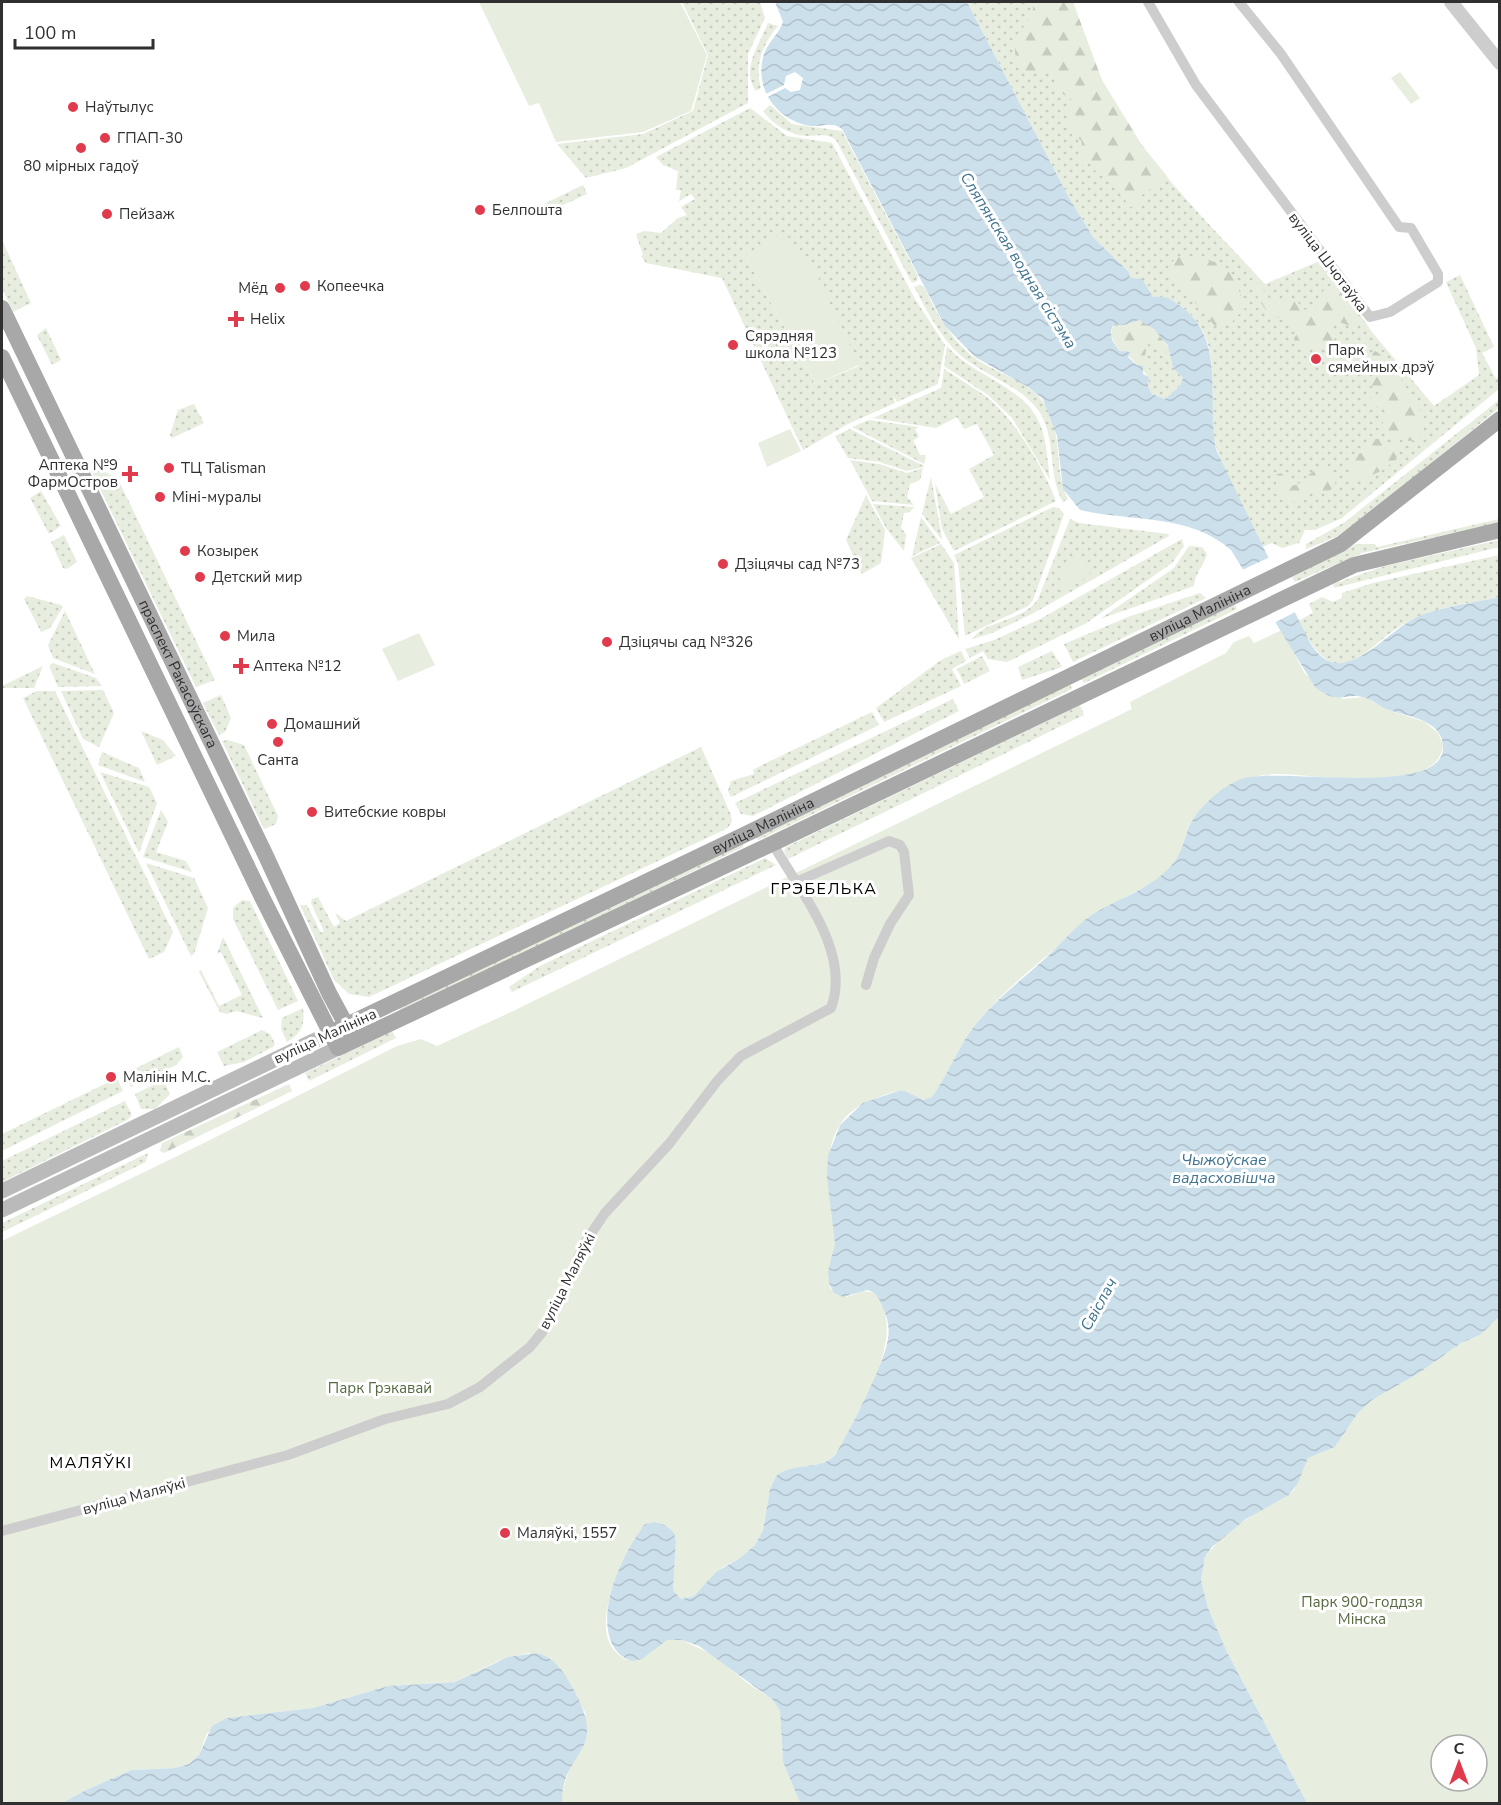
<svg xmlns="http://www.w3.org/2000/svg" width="1501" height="1805" font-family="'Nunito Sans',sans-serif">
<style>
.grass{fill:url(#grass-dots);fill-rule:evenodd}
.forest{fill:url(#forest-firs)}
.green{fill:#e7eddf;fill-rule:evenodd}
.water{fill:url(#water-waves);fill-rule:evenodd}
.pier{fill:#fff}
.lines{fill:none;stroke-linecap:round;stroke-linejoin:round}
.minor{stroke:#cdcdcd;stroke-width:10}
.tertiary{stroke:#cdcdcd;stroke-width:14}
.secondary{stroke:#bababa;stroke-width:15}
.primary{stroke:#a8a8a8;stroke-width:16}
.poi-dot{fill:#e03a4c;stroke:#fff;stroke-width:2}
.labels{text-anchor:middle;stroke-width:6;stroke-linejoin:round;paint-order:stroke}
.poi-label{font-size:15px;fill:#303030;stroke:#fff;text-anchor:start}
.street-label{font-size:15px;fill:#303030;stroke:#fff}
.park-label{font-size:15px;fill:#556b3f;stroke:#fff}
.water-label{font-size:16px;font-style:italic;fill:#407490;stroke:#fff}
.neighbourhood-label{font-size:16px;letter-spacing:1.5px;fill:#000;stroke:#fff}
</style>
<defs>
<pattern id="grass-dots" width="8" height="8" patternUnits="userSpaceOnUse" patternTransform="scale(1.5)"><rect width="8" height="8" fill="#e7eddf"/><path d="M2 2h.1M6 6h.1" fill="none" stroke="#c6ccc0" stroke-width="1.8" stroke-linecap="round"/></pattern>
<pattern id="forest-firs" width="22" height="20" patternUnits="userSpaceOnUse" patternTransform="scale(1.5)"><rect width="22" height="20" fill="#e7eddf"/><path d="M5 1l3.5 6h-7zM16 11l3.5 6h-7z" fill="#c6ccc0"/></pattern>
<pattern id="water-waves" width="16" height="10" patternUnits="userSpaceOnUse" patternTransform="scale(1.5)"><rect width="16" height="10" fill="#cce0ec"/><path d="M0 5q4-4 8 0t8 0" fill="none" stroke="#b0c0cb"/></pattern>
</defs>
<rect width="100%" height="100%" fill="#fff"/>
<path class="grass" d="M682 2H760L765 18 748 54V103L626 168 586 178 557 144 643 134 693 111 708 55Z
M967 2H1073C1081 27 1089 55 1101 79 1140 158 1207 221 1265 284L1322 260 1372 332 1434 406 1479 375 1476 348 1446 282 1460 275 1494 347 1482 353 1496 379 1499 377V389L1342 518 1315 530H1305L1299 543 1282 548 1272 543 1262 547C1247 516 1228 484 1217 450 1202 404 1231 344 1182 307 1170 299 1166 297 1153 297L1146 287 1130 278 1129 272 1093 237 1068 196Z
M768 23 778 26C763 44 754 64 761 88L756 91C740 70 760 43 768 23Z
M770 105 792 124 842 131 918 276 917 281 912 283 836 140C827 133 819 136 808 136 792 136 773 125 763 111Z
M750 108 787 136 832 143 915 299 945 345 938 384 897 402 893 395 895 403 848 424 803 450 722 278 646 263 641 256 643 255 636 234 644 231 661 233 678 218 687 215 681 207 695 199 691 194 679 201 681 190H676L678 171 663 165 656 157ZM745 255 859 365V366L815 384Z
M583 185 587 194 546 213 542 205Z
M2 240 31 303 13 312 2 288Z
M919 285 924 287C939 318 955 348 986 365 1004 375 1027 383 1041 399 1065 426 1052 469 1068 499L1063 502C1047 474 1057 436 1038 410 1019 384 984 376 960 355 940 337 927 311 914 287Z
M46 328 61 360 52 365 37 335Z
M1111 328 1168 346 1173 368 1183 378 1179 387 1165 399 1152 394 1148 386 1149 378Z
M947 346C970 373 1017 386 1034 413 1047 432 1047 459 1050 480L1012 418 988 395 944 366Z
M944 369C958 378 973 387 987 397 1015 420 1044 468 1056 501L954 551 942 529 935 484 951 514 984 497 969 469 994 455 977 424 964 429 957 417 936 428 873 418 941 388Z
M1499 400V408L1355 525 1336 537 1306 549V544L1345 522Z
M194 404 204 423 172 438 170 435 178 410Z
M869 420 919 427 915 429 919 437 913 440 920 455H926L924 464 852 427Z
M850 429 924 466V467L907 471 880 462 848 458 835 436Z
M850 460 879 464 907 473 923 468 920 480 910 484 907 497 914 505 872 501Z
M97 467 118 479 215 680 196 687 91 470Z
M931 477 942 538 941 539 922 514Z
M41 491 61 526 49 534 30 498Z
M866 495 885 530 881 563 862 574 846 540Z
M873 504 914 507 910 512 904 513 901 528 906 534 904 551 886 528Z
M1053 507 1059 508 1064 514 1033 600 1028 606 965 636 958 563 954 555Z
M921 517 940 543 912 556Z
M1070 519 1079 523 1168 534 1169 536 1032 614 992 633 972 639C985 620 1023 622 1038 599Z
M1499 519V523L1362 553 1295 582 1292 577 1356 544H1375L1377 547Z
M64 535 77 562 67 569 63 568 51 542Z
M1182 539 1184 546 1172 563 1085 624 1007 662 988 659 983 651 970 658 965 649 994 640 1040 619Z
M1499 540V547L1334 588 1333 584 1385 566Z
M941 544 954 563 959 640 911 558Z
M1189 546 1202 547 1207 554C1204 566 1195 572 1194 586L1100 619 1174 568Z
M1499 555V597C1472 603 1440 606 1415 618 1362 642 1342 707 1298 621L1313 613 1309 604 1322 597 1333 602 1342 598V593L1373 583Z
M1200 593 1206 598 1073 662 1064 644 1128 617Z
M27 596 61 605 63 607 50 628 41 632 24 599Z
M1235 604 1237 609 1084 683 1081 678Z
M65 611 95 674 53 658 48 645Z
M961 651 966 661 952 669 961 686 884 722 876 708 941 660Z
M1052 651 1062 667 1022 680 1018 667Z
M982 656 990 671 964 684 957 669Z
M53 663 96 678 102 686 58 687 49 666Z
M43 666 34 688H2V686Z
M1070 684 1072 689 759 840 756 838V835Z
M103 690 114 713 99 747 83 739 61 691Z
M37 691H55L173 932 164 952 149 959 23 698Z
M221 695 231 718 225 732 219 735 203 703Z
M953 699 959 711 753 816 741 814 735 803Z
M1080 705 1084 715 788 859 784 851 786 847Z
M872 712 879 725 731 797 728 791 731 781 754 774 753 770 764 764Z
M141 731 163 740 176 756 157 765Z
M228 740 244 745 278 816 276 824 264 829 222 741Z
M701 747 731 815 732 821 728 828 369 997 349 994 334 980 300 905H307L321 933 324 931 311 903 312 899 318 897 334 927 340 923 335 913 346 921Z
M102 752 139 768 145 782 98 765Z
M100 772 149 787 157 803 139 853Z
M161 810 168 822 156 852 186 861 192 872 143 857Z
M743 843V847L402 1013 399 1008Z
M765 858 776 865 512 992 509 987 540 966Z
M146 863 194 878 208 908 194 954 191 956Z
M242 900 250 901 298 1001 278 1010 233 919V908Z
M223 937 263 1018 236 1011 226 1014 220 1012 199 972 201 970 219 1006 242 995 221 952 217 954Z
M303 1008C305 1025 302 1033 287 1042L281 1029 282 1018Z
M262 1030 270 1034 275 1044 273 1047 244 1062 224 1066 217 1052Z
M392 1031 396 1038 309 1081 305 1073Z
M179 1047 183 1057 176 1065 131 1087 124 1074Z
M117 1078 123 1091 2 1151V1134Z
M163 1080 170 1094 155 1109H141L135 1094Z
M125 1101 132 1115 127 1120 2 1182V1161Z
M148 1153 146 1162 2 1232V1223Z"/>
<path class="forest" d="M1033 2H1073L1102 80 1143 147 1167 176 1141 196 1139 206 1130 207 1113 183 1095 171 1093 163 1080 159 1078 150 1082 145 1081 140 1071 134 1068 123 1071 99 1055 89 1054 74 1021 70 1016 61 1014 40 1033 14Z
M1177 256C1229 264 1226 257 1246 307L1232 322 1215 326 1167 269Z
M1253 284H1259L1271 301 1277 302 1289 296 1298 302 1301 308 1312 312 1320 305 1318 297 1325 289 1336 284 1357 313 1356 322 1350 326 1334 320 1331 323 1338 336 1325 347H1315L1311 344 1302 349 1296 347 1294 338 1299 332C1292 314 1279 323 1268 312 1261 305 1259 296 1251 289Z
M1139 320C1153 325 1166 339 1169 353L1139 340 1138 342 1146 350 1144 362 1150 370 1149 377 1132 359 1116 347 1111 335 1114 324Z
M1375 351C1386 355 1420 405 1422 416 1423 424 1421 432 1419 440L1409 441 1385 434 1381 428 1384 419 1390 414 1391 406 1379 408 1366 405V399L1385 396V391L1371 386 1367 382 1375 372 1370 362 1371 354Z
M1372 439H1382L1386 443 1398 442 1402 445C1401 458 1382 474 1369 475L1364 480 1352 479 1349 473V458L1353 454 1362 453 1368 441Z
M1319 468 1329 470 1336 479 1335 485C1330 493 1321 494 1313 490L1306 500 1291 502 1285 495 1275 494 1277 474 1286 473 1292 486C1305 483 1307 473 1319 468Z
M289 1084 292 1091 164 1153 160 1151 162 1143Z"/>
<path class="green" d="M479 2H680L707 55 691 111 643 132 556 142 539 103 529 106Z
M1400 72 1420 98 1411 104 1391 78Z
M784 232 814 269 859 365 815 384 745 255Z
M790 429 801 451 767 467 758 443Z
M1081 556 1091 575 1065 590 1056 571Z
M1282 630 1305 674 1343 699 1365 697 1386 709 1425 722 1438 733 1443 745C1439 797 1313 774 1278 774 1263 774 1248 777 1234 783 1217 791 1193 813 1187 831 1182 846 1180 859 1167 871 1153 884 1133 892 1117 902 1097 915 1077 931 1059 946 1027 972 989 1003 966 1038 954 1057 945 1079 932 1097L923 1100C916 1098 909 1092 903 1091 893 1090 880 1097 872 1100 811 1123 831 1191 835 1239 836 1257 824 1271 831 1289L847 1297 863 1291 875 1293C909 1336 860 1406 840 1448 825 1473 798 1461 776 1476L770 1489 763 1530 755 1545 740 1558 723 1567 694 1596 681 1599 673 1590 676 1541 642 1528C625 1558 579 1637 627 1660L667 1640H682L715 1656 746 1682 773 1700 780 1711 783 1762 800 1803H562V1793L586 1714 568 1679 529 1653 500 1660 455 1682 388 1686 313 1708 227 1718 207 1733 199 1755 189 1764 175 1768 131 1770 86 1790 62 1803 2 1804V1241L200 1145 397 1046 421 1039 437 1046 509 1013 1132 709 1130 702 1226 653 1234 642 1249 636 1254 643Z
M419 633 435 665 398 681 382 649Z
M1499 1317V1803H1307L1227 1652 1208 1608 1201 1580 1205 1557 1222 1537 1258 1511 1289 1495 1294 1490 1308 1458 1335 1447 1358 1413 1372 1400 1419 1373 1461 1343 1480 1335ZM1441 1745H1477V1781H1441Z"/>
<path class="water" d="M775 2H967L1068 196 1093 237 1129 272 1130 278 1142 279 1153 297C1168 296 1169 298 1182 307 1228 342 1205 405 1217 452L1309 641C1341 697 1384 631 1419 616 1444 606 1473 603 1499 597V1317L1480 1335 1461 1343 1419 1373 1372 1400 1358 1413 1335 1447 1308 1458 1298 1483 1289 1495 1246 1519 1212 1547 1205 1557 1201 1580 1208 1608 1227 1652 1307 1803H800L783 1762 780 1711 773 1700 699 1646 682 1640H667L642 1659 633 1661C623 1659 617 1653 612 1644 596 1609 623 1554 644 1525 655 1519 666 1524 674 1533L676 1541 673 1590 681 1599 694 1596 716 1572 740 1558 755 1545 763 1530 770 1489 776 1476C794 1461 820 1472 836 1454 849 1432 886 1361 888 1338 890 1326 887 1317 882 1306 879 1298 876 1292 867 1290L843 1297 834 1293 829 1283 828 1272 835 1243 827 1178 828 1156 840 1125 863 1103 898 1091H905L923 1100 932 1097C945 1079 954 1057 966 1038 987 1005 1021 981 1049 955 1061 944 1072 930 1085 920 1110 901 1143 893 1166 871 1179 860 1182 847 1187 832 1193 811 1221 787 1241 779 1276 766 1446 800 1443 746 1442 719 1405 716 1386 709 1379 706 1373 700 1366 698 1345 691 1340 707 1315 687L1231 550C1189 513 1131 522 1080 510L1063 489 1057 436 1043 399 1028 387 975 357 945 326 842 129C832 121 822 127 811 126 777 121 753 88 764 54 768 42 779 34 783 22ZM1139 320 1154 329 1168 346 1173 368 1183 378 1179 387 1165 399 1152 394 1148 386 1149 377 1143 374V366L1137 365 1128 357 1130 352 1120 351C1112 343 1108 333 1114 324L1124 325Z
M536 1653C552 1656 562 1669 570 1683 613 1756 561 1747 562 1803H62L86 1790 131 1770 175 1768 189 1764 199 1755 212 1726 227 1718 313 1708 388 1686 455 1682 508 1657Z"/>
<path class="pier" d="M795 72 803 78 800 90 791 92 785 88 766 98 764 95 784 85 786 76Z
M1270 557 1297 611 1274 623 1240 571Z"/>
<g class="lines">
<path class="minor" d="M1148 2 1196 85 1370 317 1390 312 1438 282V274L1411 228 1399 227 1281 54 1239 2
M796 882 889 841 900 845 904 852 909 895 890 924 874 958 866 985
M2 1531 288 1455 385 1419 448 1404 480 1387 530 1347 543 1331 563 1295 584 1244 605 1213 669 1144 718 1080 741 1056 831 1008C852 951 799 891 773 844"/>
<path class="tertiary" d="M1451 2 1500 63"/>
<path class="secondary" d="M2 1191 330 1033
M2 1210 338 1048"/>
<g class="primary">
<path id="s1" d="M2 308 266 856 329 993 351 1034"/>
<path d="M2 357 262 897 338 1048 780 840 1354 565 1500 530"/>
<path id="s2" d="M330 1033 746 834 1341 544 1500 419"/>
</g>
</g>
<g class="poi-dot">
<circle cx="73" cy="107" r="6"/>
<circle cx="105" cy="138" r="6"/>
<circle cx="81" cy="148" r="6"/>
<circle cx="480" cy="210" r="6"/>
<circle cx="107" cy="214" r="6"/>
<circle cx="305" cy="286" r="6"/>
<circle cx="280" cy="288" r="6"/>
<path d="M233 310h6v6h6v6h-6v6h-6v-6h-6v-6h6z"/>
<circle cx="733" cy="345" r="6"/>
<circle cx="1316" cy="359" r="6"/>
<circle cx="169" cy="468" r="6"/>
<path d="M127 465h6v6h6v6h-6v6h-6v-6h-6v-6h6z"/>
<circle cx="160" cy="497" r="6"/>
<circle cx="185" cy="551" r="6"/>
<circle cx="723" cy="564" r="6"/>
<circle cx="200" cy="577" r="6"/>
<circle cx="225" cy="636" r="6"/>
<circle cx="607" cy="642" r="6"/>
<path d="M238 657h6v6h6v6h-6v6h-6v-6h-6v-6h6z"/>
<circle cx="272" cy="724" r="6"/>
<circle cx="278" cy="742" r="6"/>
<circle cx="312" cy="812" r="6"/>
<circle cx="111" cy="1077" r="6"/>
<circle cx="505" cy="1533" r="6"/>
</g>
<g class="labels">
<g class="poi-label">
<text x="85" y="112">Наўтылус</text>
<text x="117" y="143">ГПАП-30</text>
<text x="81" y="171" text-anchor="middle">80 мірных гадоў</text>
<text x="492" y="215">Белпошта</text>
<text x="119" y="219">Пейзаж</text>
<text x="317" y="291">Копеечка</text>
<text x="268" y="293" text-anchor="end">Мёд</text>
<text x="250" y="324">Helix</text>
<text x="745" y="341">Сярэдняя<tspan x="745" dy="17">школа №123</tspan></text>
<text x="1328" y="355">Парк<tspan x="1328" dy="17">сямейных дрэў</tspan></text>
<text x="118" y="470" text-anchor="end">Аптека №9<tspan x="118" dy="17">ФармОстров</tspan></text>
<text x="181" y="473">ТЦ Talisman</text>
<text x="172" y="502">Міні-муралы</text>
<text x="197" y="556">Козырек</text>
<text x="735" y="569">Дзіцячы сад №73</text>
<text x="212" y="582">Детский мир</text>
<text x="237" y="641">Мила</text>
<text x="619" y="647">Дзіцячы сад №326</text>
<text x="253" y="671">Аптека №12</text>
<text x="284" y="729">Домашний</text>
<text x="278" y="765" text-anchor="middle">Санта</text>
<text x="324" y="817">Витебские ковры</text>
<text x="123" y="1082">Малінін М.С.</text>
<text x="517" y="1538">Маляўкі, 1557</text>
</g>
<g class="street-label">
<text transform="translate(1328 262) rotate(53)" y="5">вуліца Шчотаўка</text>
<text dy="5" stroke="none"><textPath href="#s2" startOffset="966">вуліца Малініна</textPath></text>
<text dy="5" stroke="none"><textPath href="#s1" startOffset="406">праспект Ракасоўскага</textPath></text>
<text dy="5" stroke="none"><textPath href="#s2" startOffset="480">вуліца Малініна</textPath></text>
<text transform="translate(325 1036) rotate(-25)" y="5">вуліца Малініна</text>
<text transform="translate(567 1281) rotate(-63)" y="5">вуліца Маляўкі</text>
<text transform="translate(134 1496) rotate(-15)" y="5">вуліца Маляўкі</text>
</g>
<g class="park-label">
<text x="380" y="1393">Парк Грэкавай</text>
<text x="1362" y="1607">Парк 900-годдзя<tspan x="1362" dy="17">Мінска</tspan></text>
</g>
<g class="water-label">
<text transform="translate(1019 260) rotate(58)" y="6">Сляпянская водная сістэма</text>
<text x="1224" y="1165">Чыжоўскае<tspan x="1224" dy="18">вадасховішча</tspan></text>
<text transform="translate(1098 1304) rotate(-61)" y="6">Свіслач</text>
</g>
<g class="neighbourhood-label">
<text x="824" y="894">ГРЭБЕЛЬКА</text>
<text x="91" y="1468">МАЛЯЎКІ</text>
</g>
</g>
<rect width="1501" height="1805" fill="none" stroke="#303030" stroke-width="6"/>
<g transform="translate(1459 1763)"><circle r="28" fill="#ffffff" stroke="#acacac" stroke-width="1.5"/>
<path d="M0-4.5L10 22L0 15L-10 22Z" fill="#e03a4c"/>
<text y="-9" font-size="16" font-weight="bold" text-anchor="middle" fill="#303030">С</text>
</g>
<path d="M15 39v9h138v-9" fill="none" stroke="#303030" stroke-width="3"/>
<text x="24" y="39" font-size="18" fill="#303030" stroke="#ffffff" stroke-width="4.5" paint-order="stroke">100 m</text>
</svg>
